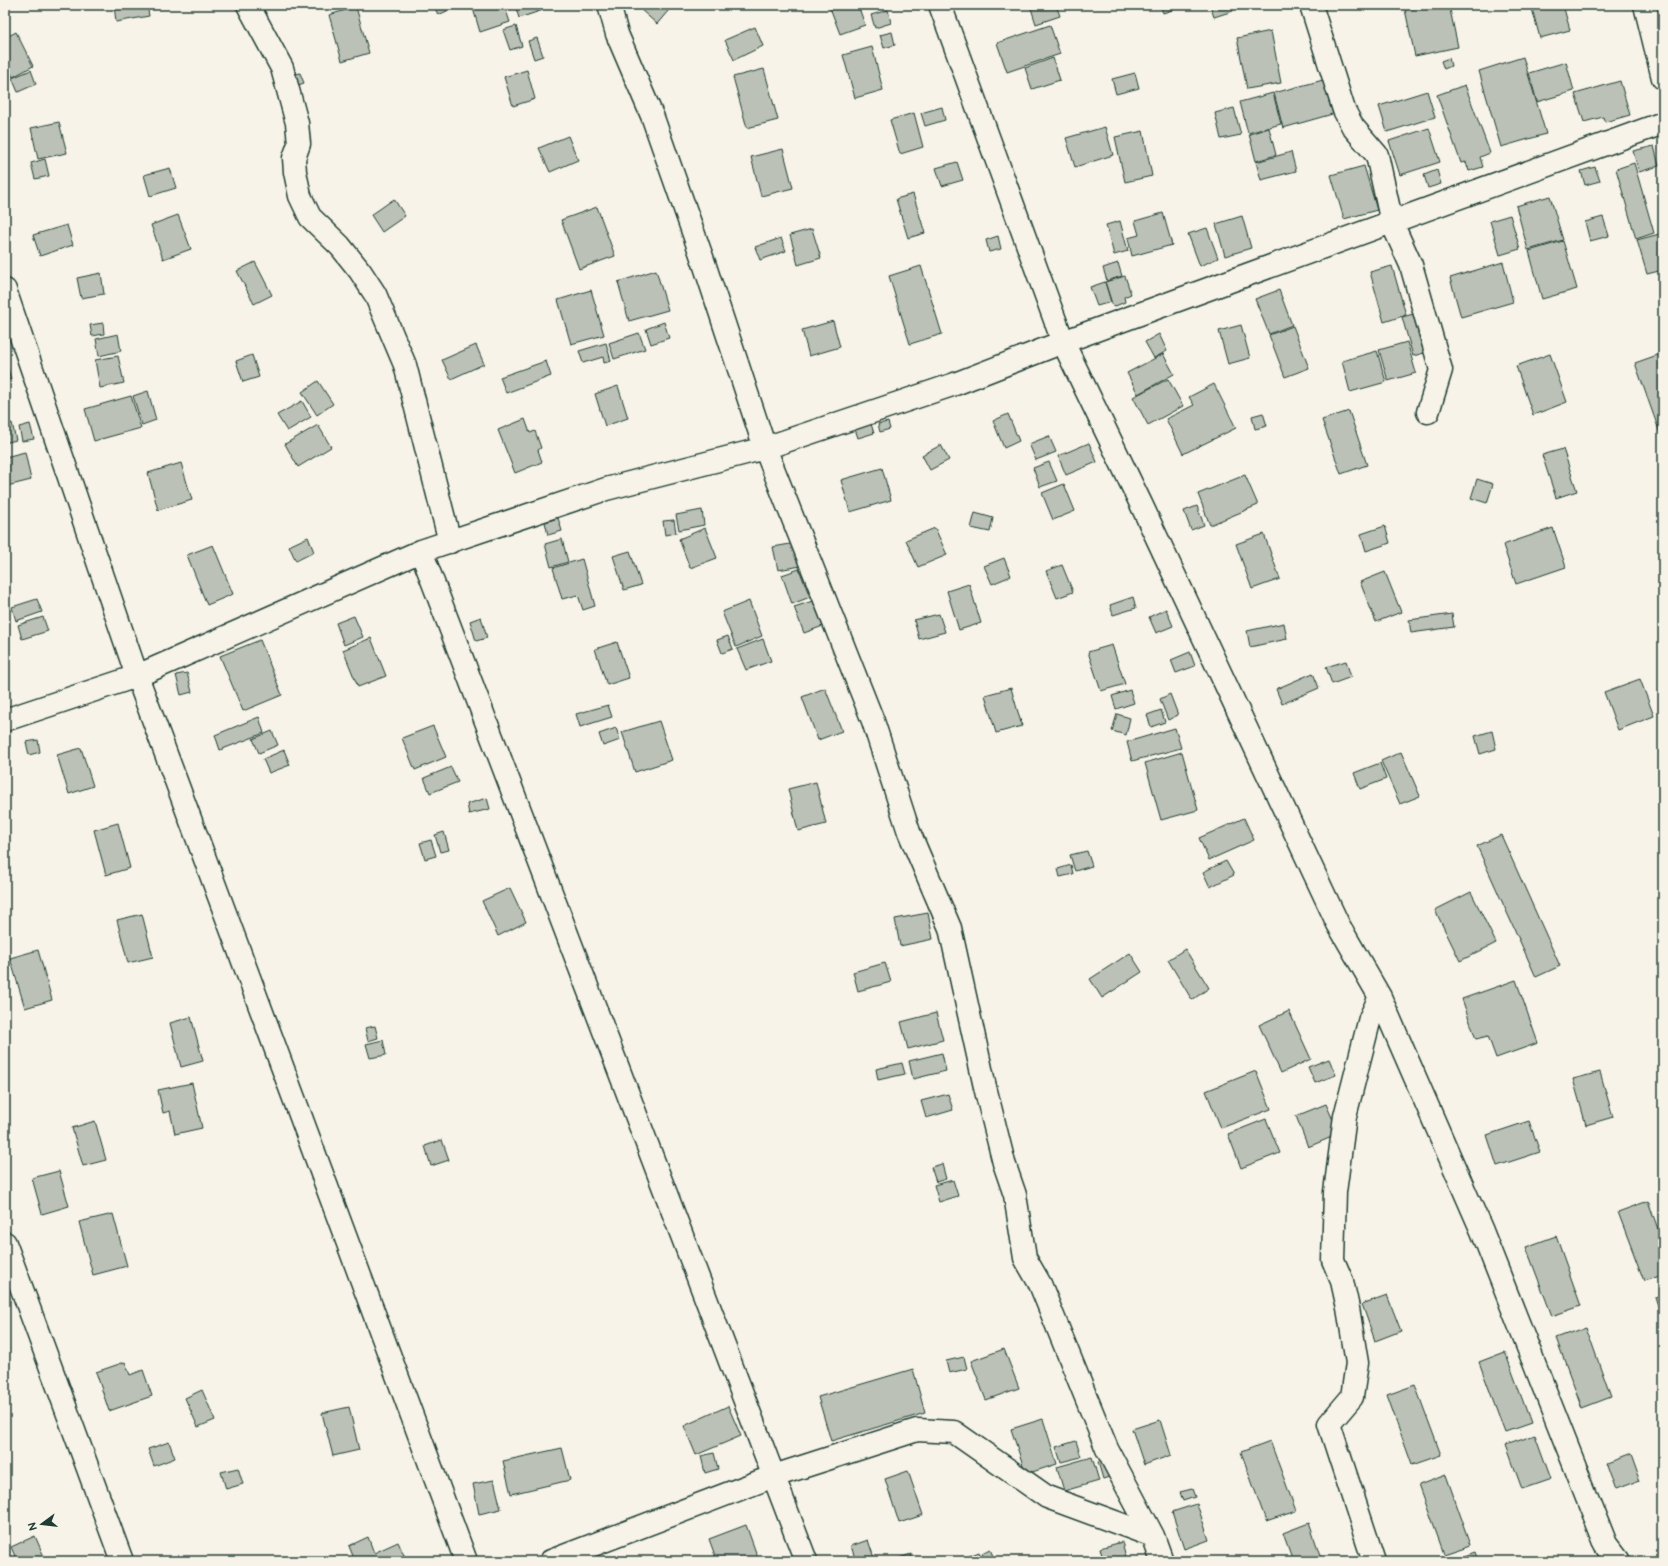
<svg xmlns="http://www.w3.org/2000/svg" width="1668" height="1566" font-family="'Balsamiq Sans',sans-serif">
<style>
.building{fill:#bbc1b6;stroke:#1f3d34}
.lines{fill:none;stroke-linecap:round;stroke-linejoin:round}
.minor-casing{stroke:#1f3d34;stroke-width:25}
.minor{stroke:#f7f3e8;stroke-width:22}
</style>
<rect width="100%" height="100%" fill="#f7f3e8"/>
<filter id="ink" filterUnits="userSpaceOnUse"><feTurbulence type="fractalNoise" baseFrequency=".025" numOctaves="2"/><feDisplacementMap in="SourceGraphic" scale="8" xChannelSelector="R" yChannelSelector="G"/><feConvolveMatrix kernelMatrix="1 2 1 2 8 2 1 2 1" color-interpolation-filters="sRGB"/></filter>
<g filter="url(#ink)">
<path class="building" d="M114 5H147L149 16 116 22Z
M434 5H445L447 11 438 15Z
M472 5H504L510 22 480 32Z
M515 5H542L543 10 519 18Z
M643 5H673L657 24 640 9Z
M829 5H858L865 25 840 34Z
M1030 5H1056L1060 16 1036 24Z
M1160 5H1187L1163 13Z
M1210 5H1232L1233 11 1214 17Z
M1404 5H1449L1458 47 1415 56Z
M1531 5H1563L1570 30 1540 38Z
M356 7 369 53 342 61 329 15Z
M888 10 891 23 875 28 871 15Z
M1050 25 1060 54 1007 72 997 43Z
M516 26 522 46 510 50 503 30Z
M755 27 763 46 734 60 725 40Z
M1271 31 1281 83 1247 89 1237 38Z
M16 32 33 66 13 77 5 62V38Z
M892 32 895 45 884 48 880 35Z
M537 38 543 56 534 59 528 41Z
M872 47 883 90 855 98 843 55Z
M1523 57 1546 134 1501 147 1479 71Z
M1053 58 1060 80 1032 89 1025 68Z
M1449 58 1451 66 1444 69 1441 61Z
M1566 62 1574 91 1537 102 1529 73Z
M764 69 778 120 747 128 733 77Z
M31 70 36 84 18 92 12 78Z
M527 70 535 99 513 106 504 77Z
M300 73 304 83 293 87 290 76Z
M1135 73 1139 88 1116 94 1112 79Z
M1327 79 1336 113 1283 128 1274 93Z
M1620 81 1630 115 1605 122 1603 117 1584 122 1575 94Z
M1465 85 1490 153 1480 157 1483 167 1469 171 1466 162 1461 163 1437 95Z
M1427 91 1435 117 1387 132 1379 106Z
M1273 93 1281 124 1248 133 1240 102Z
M942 107 945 120 925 126 921 113Z
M1234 108 1241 135 1221 139 1215 113Z
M914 113 923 147 900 154 890 120Z
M59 122 67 153 38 159 31 128Z
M1105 127 1113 155 1075 167 1066 138Z
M1269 128 1276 155 1256 161 1249 134Z
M1429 128 1440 162 1400 175 1389 141Z
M1143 131 1152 176 1125 182 1115 137Z
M568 136 578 160 550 172 539 148Z
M1654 146 1659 166 1639 172 1633 151Z
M783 149 793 188 761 196 751 157Z
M1291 152 1296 171 1261 180 1256 162Z
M45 159 49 176 35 179 31 163Z
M957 162 963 180 942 186 936 168Z
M1634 163 1654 233 1636 239 1616 169Z
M1364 166 1377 210 1344 219 1331 175Z
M1595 167 1600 181 1585 185 1581 171Z
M170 168 176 188 150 196 144 175Z
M1437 170 1441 184 1428 188 1424 175Z
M913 194 925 233 908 238 896 199Z
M1550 196 1563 240 1528 250 1516 206Z
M394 199 405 216 382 232 371 215Z
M597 207 615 256 579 269 561 220Z
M1163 213 1172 245 1132 256 1128 238 1139 235 1135 221Z
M178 215 191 249 163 259 151 225Z
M1510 215 1520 249 1500 255 1490 221Z
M1242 216 1251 248 1225 256 1216 224Z
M1603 217 1609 236 1590 241 1585 222Z
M1120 221 1128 251 1114 255 1106 225Z
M67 225 73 245 40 256 33 235Z
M1207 228 1218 258 1200 266 1188 234Z
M812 229 821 258 798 265 790 235Z
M1663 233V270L1647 274 1637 240Z
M998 236 1001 249 989 252 986 240Z
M781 238 786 251 760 260 755 247Z
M1563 241 1577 289 1542 299 1529 251Z
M255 262 272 295 254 304 237 271Z
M1503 262 1513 302 1461 317 1450 278Z
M1118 263 1122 276 1107 281 1103 268Z
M921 266 942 334 910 344 889 276Z
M1392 266 1406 315 1384 322 1370 272Z
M656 270 668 310 629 321 618 282Z
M101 273 104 294 81 298 77 278Z
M1125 276 1131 294 1124 297 1125 302 1113 307 1105 282Z
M1105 282 1111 302 1097 306 1090 287Z
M591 290 604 335 571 344 558 300Z
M1279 290 1292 325 1269 334 1255 299Z
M1421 312 1432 351 1413 356 1402 317Z
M833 321 840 347 809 356 802 330Z
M664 322 669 338 651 344 646 329Z
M103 323 104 334 92 336 90 325Z
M1241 325 1250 358 1228 364 1219 331Z
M1293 326 1309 368 1285 377 1269 335Z
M639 333 645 349 614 359 609 343Z
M118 334 121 351 99 356 96 339Z
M1159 334 1167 351 1154 358 1145 342Z
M1407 342 1416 373 1388 381 1379 350Z
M606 343 611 361 604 363 603 357 583 363 579 351Z
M476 345 484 364 451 379 442 360Z
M1377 351 1386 382 1350 392 1342 361Z
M1663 353V432L1660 433 1635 363Z
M1163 354 1174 374 1138 394 1127 373Z
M1550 354 1567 402 1533 415 1516 366Z
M252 355 259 377 243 382 236 361Z
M118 356 124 383 100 388 95 360Z
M5 359 11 379 5 380Z
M546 361 551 376 506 393 500 377Z
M1168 379 1183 406 1148 425 1133 397Z
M318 381 333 404 317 415 302 392Z
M1214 384 1236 428 1183 454 1166 419 1194 405 1189 397Z
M618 386 628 418 605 426 595 394Z
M148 391 156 420 142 425 133 396Z
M131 396 141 428 94 441 85 409Z
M302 401 311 417 287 431 277 415Z
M1349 411 1367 465 1341 474 1322 420Z
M1263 413 1267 426 1255 429 1252 416Z
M1008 414 1019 441 1004 448 993 421Z
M869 418 874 433 858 438 853 423Z
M525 419 530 433 535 431 541 448 538 450 542 462 515 473 498 430Z
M888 422 890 429 880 432 878 424Z
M12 423 16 440 5 443V424Z
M30 424 34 439 22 441 19 427Z
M318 425 331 447 298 467 285 444Z
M1049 436 1056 452 1036 460 1029 444Z
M1089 443 1097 462 1066 475 1058 456Z
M941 445 949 460 930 470 922 455Z
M1563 449 1577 491 1556 498 1542 455Z
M25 452 31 480 7 486 5 478V457Z
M1049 462 1057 481 1040 487 1033 468Z
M181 463 192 500 158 510 148 473Z
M882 468 891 500 850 512 841 480Z
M1245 475 1258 505 1210 525 1198 494Z
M1477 479 1493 484 1487 503 1471 498Z
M1064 484 1075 511 1053 520 1042 493Z
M1197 506 1204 525 1191 530 1184 511Z
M702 510 704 525 679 530 676 515Z
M975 513 993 518 990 532 971 528Z
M558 518 562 531 548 535 545 522Z
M674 520 676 533 665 535 663 521Z
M1385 526 1390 543 1366 551 1361 534Z
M705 528 717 558 690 568 679 539Z
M935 528 947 555 918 567 906 540Z
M1553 528 1566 567 1516 584 1503 545Z
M1264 534 1280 579 1252 589 1236 544Z
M308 537 314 552 296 561 289 546Z
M562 539 568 562 551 567 545 544Z
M796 543 801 566 778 570 773 547Z
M213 545 233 594 207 605 187 555Z
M630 551 641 585 624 590 613 556Z
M1004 558 1011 576 992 584 984 566Z
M582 559 595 606 583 610 578 595 562 599 553 568Z
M1062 565 1073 592 1057 598 1046 571Z
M799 569 810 597 792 604 782 575Z
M1385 572 1401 612 1376 622 1360 582Z
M969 584 981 623 959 630 947 591Z
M1133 597 1136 608 1113 615 1110 605Z
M37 599 42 612 16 621 12 607Z
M749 601 762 636 736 647 722 612Z
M813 601 823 626 804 633 794 607Z
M1166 609 1173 626 1156 633 1149 617Z
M939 614 945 632 919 639 914 620Z
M1452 614 1454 627 1411 633 1409 620Z
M354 616 363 637 344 645 336 623Z
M43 617 48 631 22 639 18 625Z
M481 617 487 638 476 641 470 621Z
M1284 623 1287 639 1250 647 1247 631Z
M728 636 733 649 722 653 717 640Z
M371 638 386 676 358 687 343 650Z
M763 639 771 661 746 670 737 649Z
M260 640 282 695 243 711 220 656Z
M617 642 629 678 607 685 595 649Z
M1112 645 1125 684 1101 691 1088 652Z
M1190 652 1195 666 1176 673 1171 660Z
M1346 661 1351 677 1332 684 1326 667Z
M187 673 192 692 181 695 176 675Z
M1313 673 1319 688 1282 704 1276 689Z
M1640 679 1654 716 1618 730 1604 692Z
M825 688 842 731 818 740 802 697Z
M1011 688 1022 726 996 733 985 695Z
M1130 690 1134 703 1116 709 1112 696Z
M1170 694 1178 715 1168 720 1160 699Z
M608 705 612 717 580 727 576 714Z
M1161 710 1165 722 1151 727 1147 715Z
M1117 714 1130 718 1126 735 1112 731Z
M259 717 264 733 220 750 215 735Z
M659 721 672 760 635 772 622 732Z
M433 726 446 757 415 770 402 738Z
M616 728 620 740 603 746 599 734Z
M1175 728 1181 748 1132 761 1127 742Z
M272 731 278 745 259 753 253 739Z
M1492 731 1496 749 1480 754 1475 736Z
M38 740 40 752 29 755 26 742Z
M81 748 93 786 69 794 57 755Z
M284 750 290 765 269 773 263 759Z
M1182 752 1198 810 1161 820 1145 763Z
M1401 752 1420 796 1400 804 1381 761Z
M1380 763 1386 779 1360 789 1354 773Z
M451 767 458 782 430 793 424 778Z
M816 782 826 824 798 831 788 789Z
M487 798 490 809 469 814 467 804Z
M1244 818 1254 840 1209 860 1199 838Z
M118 823 130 868 106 875 94 830Z
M444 832 449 850 440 852 435 835Z
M1501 835 1560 966 1536 977 1477 846Z
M431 840 436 856 425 859 420 843Z
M1087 851 1092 866 1075 871 1070 855Z
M1226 861 1234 875 1210 887 1203 872Z
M1071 865 1073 874 1060 877 1058 869Z
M510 888 526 922 498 936 482 901Z
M1471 892 1496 943 1460 961 1435 910Z
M928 913 933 939 900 946 895 919Z
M142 914 153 957 128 963 117 920Z
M1185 949 1209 988 1192 1000 1168 960Z
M38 950 52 1000 25 1008 10 958Z
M1130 953 1142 972 1102 998 1090 979Z
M885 963 891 982 858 991 853 972Z
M1516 980 1538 1043 1496 1058 1488 1036 1476 1039 1462 999Z
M1289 1011 1311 1059 1281 1073 1259 1025Z
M936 1013 943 1040 908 1049 901 1022Z
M191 1017 203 1061 181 1067 170 1023Z
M375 1026 378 1038 368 1041 365 1028Z
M383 1040 386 1055 370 1058 366 1044Z
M942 1053 946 1071 913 1079 909 1061Z
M1329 1059 1336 1075 1315 1083 1308 1067Z
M902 1063 905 1074 878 1080 876 1069Z
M1256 1071 1271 1109 1221 1128 1206 1091Z
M1600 1072 1613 1117 1586 1125 1573 1079Z
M192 1083 202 1128 175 1134 170 1111 163 1113 158 1090Z
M948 1094 953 1110 926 1118 921 1101Z
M1326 1104 1339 1134 1308 1147 1296 1116Z
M1266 1119 1280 1153 1241 1168 1228 1134Z
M95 1121 106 1160 83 1166 72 1128Z
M1529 1121 1540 1152 1497 1166 1487 1135Z
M442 1140 449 1160 431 1166 425 1146Z
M942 1164 946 1179 936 1182 931 1167Z
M59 1171 69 1206 42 1214 32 1178Z
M953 1180 958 1196 939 1202 934 1185Z
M1648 1201 1663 1243V1275L1644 1281 1618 1212Z
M113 1214 127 1266 93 1275 79 1222Z
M1556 1236 1581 1306 1552 1316 1526 1247Z
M1663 1294V1320L1655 1297Z
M1387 1295 1401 1331 1375 1341 1362 1304Z
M1586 1327 1611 1397 1582 1408 1556 1338Z
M1004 1349 1019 1388 986 1400 971 1361Z
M1505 1352 1531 1423 1505 1432 1479 1362Z
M964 1357 967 1369 949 1373 946 1361Z
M125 1362 130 1375 143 1370 152 1396 109 1411 96 1372Z
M913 1369 925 1413 831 1441 818 1397Z
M1415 1385 1441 1455 1412 1465 1387 1395Z
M202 1390 215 1420 198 1427 185 1398Z
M728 1406 741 1436 696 1455 684 1426Z
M349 1407 359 1450 333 1456 322 1413Z
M1043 1419 1057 1464 1026 1474 1011 1429Z
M1160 1420 1171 1455 1144 1465 1132 1429Z
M1535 1435 1551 1479 1522 1489 1506 1445Z
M1076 1441 1081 1457 1061 1462 1056 1447Z
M1270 1441 1296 1511 1266 1521 1241 1452Z
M169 1442 175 1458 154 1466 148 1449Z
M562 1448 570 1480 511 1494 503 1461Z
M714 1453 718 1469 705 1473 701 1456Z
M1629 1454 1639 1482 1615 1491 1605 1463Z
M1092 1457 1099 1481 1064 1491 1057 1467Z
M1107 1459 1112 1476 1103 1479 1098 1462Z
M238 1468 243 1484 226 1489 221 1472Z
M908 1471 923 1515 899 1523 885 1479Z
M1446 1475 1471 1545 1444 1554 1419 1485Z
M494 1480 501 1509 479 1514 473 1484Z
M1192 1489 1195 1497 1183 1501 1180 1492Z
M1197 1504 1209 1540 1184 1549 1172 1512Z
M1309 1523 1322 1561H1293L1283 1533Z
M746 1525 759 1561H717L709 1539Z
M35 1536 46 1561H17L11 1547Z
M368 1537 374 1553 398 1542 405 1557 397 1561H355L349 1546Z
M868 1540 875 1561H856L851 1546Z
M1122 1542 1127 1561H1095L1103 1559 1100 1548Z
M990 1549 995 1561H985L982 1553Z
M979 1552 983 1561H957Z
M1476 1552 1479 1561H1455V1560Z
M911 1554 913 1561H890Z"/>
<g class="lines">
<defs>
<path id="minor" d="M248 5 282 68 297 123 299 144 294 158 295 172 300 196 310 217 340 246 360 271 375 294 405 365 450 542
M609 5 617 34 653 118 704 263 765 448 873 721 909 832 950 928 985 1087 1004 1163 1015 1195 1025 1258 1040 1284 1107 1449 1153 1536 1162 1561
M940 5 1063 342 1142 506 1338 924 1380 997 1482 1231 1606 1545 1618 1561
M1311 5 1344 110 1353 127 1377 155 1392 223 1411 265 1441 370 1428 412
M1645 5 1663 78
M5 290 137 676 466 1561
M421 551 806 1561
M5 720 137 676 421 551 606 489 765 448 955 384 1063 342 1663 123
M5 1243 122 1561
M551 1561 774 1476 917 1430 954 1432 1047 1497 1153 1536
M1374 1561 1329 1424 1352 1397 1357 1363 1348 1308 1342 1281 1333 1260 1335 1192 1345 1116 1370 1018 1380 997"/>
</defs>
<use href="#minor" class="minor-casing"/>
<use href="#minor" class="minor"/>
</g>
</g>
<rect width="1668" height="1566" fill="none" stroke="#f7f3e8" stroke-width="20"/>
<rect x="10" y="10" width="1648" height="1546" fill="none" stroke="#1f3d34" stroke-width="1.5" filter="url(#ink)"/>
<g transform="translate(42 1524) rotate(255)" stroke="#f7f3e8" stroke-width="3" paint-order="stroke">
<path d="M0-3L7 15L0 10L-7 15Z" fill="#1f3d34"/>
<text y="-6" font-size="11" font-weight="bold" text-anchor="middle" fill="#1f3d34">N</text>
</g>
</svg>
